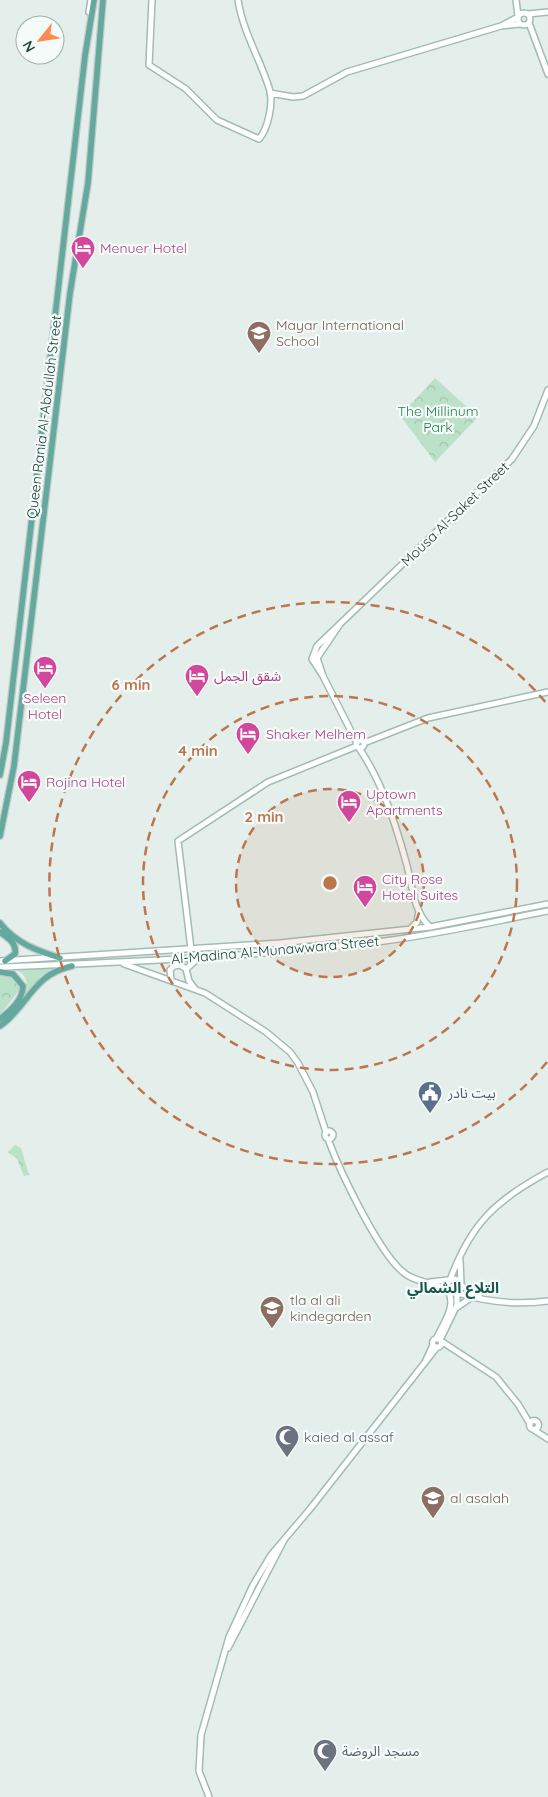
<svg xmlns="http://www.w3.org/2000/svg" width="548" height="1797" font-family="Quicksand,'Noto Sans Arabic',sans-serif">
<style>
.grass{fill:#bbe2c9}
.forest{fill:url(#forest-crowns)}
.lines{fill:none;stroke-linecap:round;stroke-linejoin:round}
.secondary-casing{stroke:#a1bcb5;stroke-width:8}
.primary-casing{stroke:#c1cac9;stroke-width:8}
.secondary{stroke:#fff;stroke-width:5}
.primary{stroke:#64a99d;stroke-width:5.5}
.ring{fill:none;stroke:#bc754c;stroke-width:2.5;stroke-dasharray:9 6}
.labels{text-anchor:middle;stroke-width:4.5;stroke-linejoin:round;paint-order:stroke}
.hotel-label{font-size:14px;fill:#b23c85;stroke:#f5fbf8;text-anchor:start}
.education-label{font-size:14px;fill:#785e54;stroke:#f5fbf8;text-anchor:start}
.park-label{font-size:14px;fill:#267e50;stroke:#f5fbf8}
.street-label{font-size:14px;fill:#21433d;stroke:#f5fbf8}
.service-label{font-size:14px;fill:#4e5e75;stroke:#f5fbf8;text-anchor:start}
.worship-label{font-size:14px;fill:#5b616d;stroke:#f5fbf8;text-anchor:start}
.neighbourhood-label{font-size:15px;font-weight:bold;fill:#1a584e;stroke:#f5fbf8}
.centre{fill:#bc754c;stroke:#f5fbf8;stroke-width:2.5}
.ring-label{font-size:15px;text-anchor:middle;font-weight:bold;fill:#bc754c;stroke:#f5fbf8;stroke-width:4.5;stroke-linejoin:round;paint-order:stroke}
</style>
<defs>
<pattern id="forest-crowns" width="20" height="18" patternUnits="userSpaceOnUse" patternTransform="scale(1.25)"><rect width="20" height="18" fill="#bbe2c9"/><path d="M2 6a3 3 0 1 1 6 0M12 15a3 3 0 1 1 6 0" fill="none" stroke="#a0c3ae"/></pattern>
</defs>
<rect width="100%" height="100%" fill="#e4efeb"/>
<path class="grass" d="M53 968 40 977 25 995C30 984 26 974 15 969Z"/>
<path class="forest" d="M435 378 478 417 435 462 399 414 413 402Z
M0 973C10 974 19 977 20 989L0 1015Z
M15 1145 21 1148 29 1175 24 1176 17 1159 8 1152Z"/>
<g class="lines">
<defs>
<path id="secondary" d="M152 0 149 65 186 89 217 120 259 139C268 129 273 104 270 91 261 60 243 33 238 0
M516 0 518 16
M89 12 91 0
M518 19a6 6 0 1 1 12 0a6 6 0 1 1-12 0Z
M528 14 548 12
M529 23 548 74
M503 25 518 17
M270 93 293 97 303 96 347 72 501 26 520 24
M340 624 317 658 323 676 357 743
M323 676 312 659 317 646 512 459 534 426 548 390
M356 744a4 4 0 1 1 8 0a4 4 0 1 1-8 0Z
M364 743 428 718 548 692
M359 748C382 782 395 822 406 862 412 883 413 912 430 927
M411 928 417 922 419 911
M191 949 178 841 268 782 357 746
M0 961 280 943 430 927 548 904
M124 964 205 993 266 1032 290 1052 298 1063 313 1092 326 1132
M0 967C125 962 252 957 377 942 435 935 491 922 548 911
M171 980 170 970 174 966 180 965 186 969
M195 989 189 981 186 969 200 957
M325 1135a4 4 0 1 1 8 0a4 4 0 1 1-8 0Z
M328 1139C339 1169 381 1259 407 1275 418 1282 434 1284 447 1289
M460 1260 461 1284
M447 1286a7 7 0 1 1 14 0a7 7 0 1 1-14 0Z
M450 1280C471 1223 496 1200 548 1172
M430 1282 448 1280
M462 1286 479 1296
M458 1293C487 1302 519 1305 548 1301
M456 1308 472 1297
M432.5 1343a4.5 4.5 0 1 1 9 0a4.5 4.5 0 1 1-9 0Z
M436 1339C443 1324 457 1306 448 1291
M440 1340 457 1305V1294
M441 1341 496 1377 518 1404 530 1424
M426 1360 433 1345
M529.5 1425a4.5 4.5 0 1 1 9 0a4.5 4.5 0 1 1-9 0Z
M534 1430 548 1439
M228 1648 284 1540
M209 1797 199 1771 201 1735 229 1637 253 1585 271 1555 310 1509 437 1347"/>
<path id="primary" d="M0 775 6 743 85 56 94 0
M0 836 14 766 70 293 88 183 103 0
M0 923C15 943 38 951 60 958
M0 932C8 938 17 943 15 954L5 961
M0 972 13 974 23 986C23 1000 10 1011 0 1019
M0 1026C18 1014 27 994 43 980 52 972 61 969 72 966"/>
</defs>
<use href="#secondary" class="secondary-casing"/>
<use href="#primary" class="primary-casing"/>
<use href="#secondary" class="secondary"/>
<use href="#primary" class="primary"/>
</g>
<circle cx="330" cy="883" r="94" fill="#bc754c" fill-opacity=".12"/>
<g class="ring">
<circle cx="330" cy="883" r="94"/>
<circle cx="330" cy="883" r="187"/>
<path d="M547 1062A281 281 0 1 1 547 704"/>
</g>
<defs>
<symbol id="hotel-pin" viewBox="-11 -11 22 30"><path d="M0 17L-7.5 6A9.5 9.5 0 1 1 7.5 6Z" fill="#d1479c" stroke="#f5fbf8"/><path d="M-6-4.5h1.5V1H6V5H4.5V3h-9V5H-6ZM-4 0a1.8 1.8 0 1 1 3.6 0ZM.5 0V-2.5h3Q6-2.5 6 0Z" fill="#fff"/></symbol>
<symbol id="school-pin" viewBox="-11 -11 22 30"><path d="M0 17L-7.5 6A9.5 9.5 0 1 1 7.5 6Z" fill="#8d6e63" stroke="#f5fbf8"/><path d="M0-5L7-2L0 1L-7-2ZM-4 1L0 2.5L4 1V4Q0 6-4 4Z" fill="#fff"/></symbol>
<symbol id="civic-pin" viewBox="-11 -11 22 30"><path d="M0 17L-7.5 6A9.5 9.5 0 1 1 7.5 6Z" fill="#5c6f8a" stroke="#f5fbf8"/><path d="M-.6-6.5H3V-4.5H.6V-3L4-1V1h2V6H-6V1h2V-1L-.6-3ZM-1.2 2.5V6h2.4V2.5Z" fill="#fff"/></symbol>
<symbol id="mosque-pin" viewBox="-11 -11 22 30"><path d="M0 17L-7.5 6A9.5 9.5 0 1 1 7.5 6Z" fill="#6b7280" stroke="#f5fbf8"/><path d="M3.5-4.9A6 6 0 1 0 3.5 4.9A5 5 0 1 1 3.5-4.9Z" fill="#fff"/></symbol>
</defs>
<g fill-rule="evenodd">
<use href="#hotel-pin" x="69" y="234" width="28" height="38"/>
<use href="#school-pin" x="245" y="319" width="28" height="38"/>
<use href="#hotel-pin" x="31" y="654" width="28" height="38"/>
<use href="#hotel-pin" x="183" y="662" width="28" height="38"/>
<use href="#hotel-pin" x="234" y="720" width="28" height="38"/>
<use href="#hotel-pin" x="15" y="768" width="28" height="38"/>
<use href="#hotel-pin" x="335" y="788" width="28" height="38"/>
<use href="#hotel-pin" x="351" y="873" width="28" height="38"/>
<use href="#civic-pin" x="416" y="1079" width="28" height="38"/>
<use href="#school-pin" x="258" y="1294" width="28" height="38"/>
<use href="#mosque-pin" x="273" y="1423" width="28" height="38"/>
<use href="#school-pin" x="419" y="1484" width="28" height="38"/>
<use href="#mosque-pin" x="311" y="1737" width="28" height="38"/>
</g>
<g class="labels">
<g class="hotel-label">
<text x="100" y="253">Menuer Hotel</text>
<text x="214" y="681">شقق الجمل</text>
<text x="45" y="703" text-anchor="middle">Seleen<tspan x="45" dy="16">Hotel</tspan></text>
<text x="266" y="739">Shaker Melhem</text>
<text x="46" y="787">Rojina Hotel</text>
<text x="366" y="799">Uptown<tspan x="366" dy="16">Apartments</tspan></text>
<text x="382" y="884">City Rose<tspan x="382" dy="16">Hotel Suites</tspan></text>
</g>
<g class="education-label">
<text x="276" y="330">Mayar International<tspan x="276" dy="16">School</tspan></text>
<text x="290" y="1305">tla al ali<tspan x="290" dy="16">kindegarden</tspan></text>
<text x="450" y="1503">al asalah</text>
</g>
<g class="park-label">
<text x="438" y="416">The Millinum<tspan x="438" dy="16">Park</tspan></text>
</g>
<g class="street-label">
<text transform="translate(44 417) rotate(-83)" y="5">Queen Rania Al-Abdullah Street</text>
<text transform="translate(455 514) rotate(-44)" y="5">Mousa Al-Saket Street</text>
<text transform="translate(275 950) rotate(-5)" y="5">Al-Madina Al-Munawwara Street</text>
</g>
<g class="service-label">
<text x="448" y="1098">بيت نادر</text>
</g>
<g class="worship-label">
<text x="304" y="1442">kaied al assaf</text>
<text x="342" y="1756">مسجد الروضة</text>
</g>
<g class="neighbourhood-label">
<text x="453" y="1293">التلاع الشمالي</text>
</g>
</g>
<circle cx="330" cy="883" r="8" class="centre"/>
<g class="ring-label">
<text x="131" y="690">6 min</text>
<text x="198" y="756">4 min</text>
<text x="264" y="822">2 min</text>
</g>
<g transform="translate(40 40) rotate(240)"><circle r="24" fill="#f5fbf8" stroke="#a0b1ad"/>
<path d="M0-4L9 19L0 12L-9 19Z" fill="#ff8b52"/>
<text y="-8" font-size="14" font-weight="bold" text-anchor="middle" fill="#21433d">N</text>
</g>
</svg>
